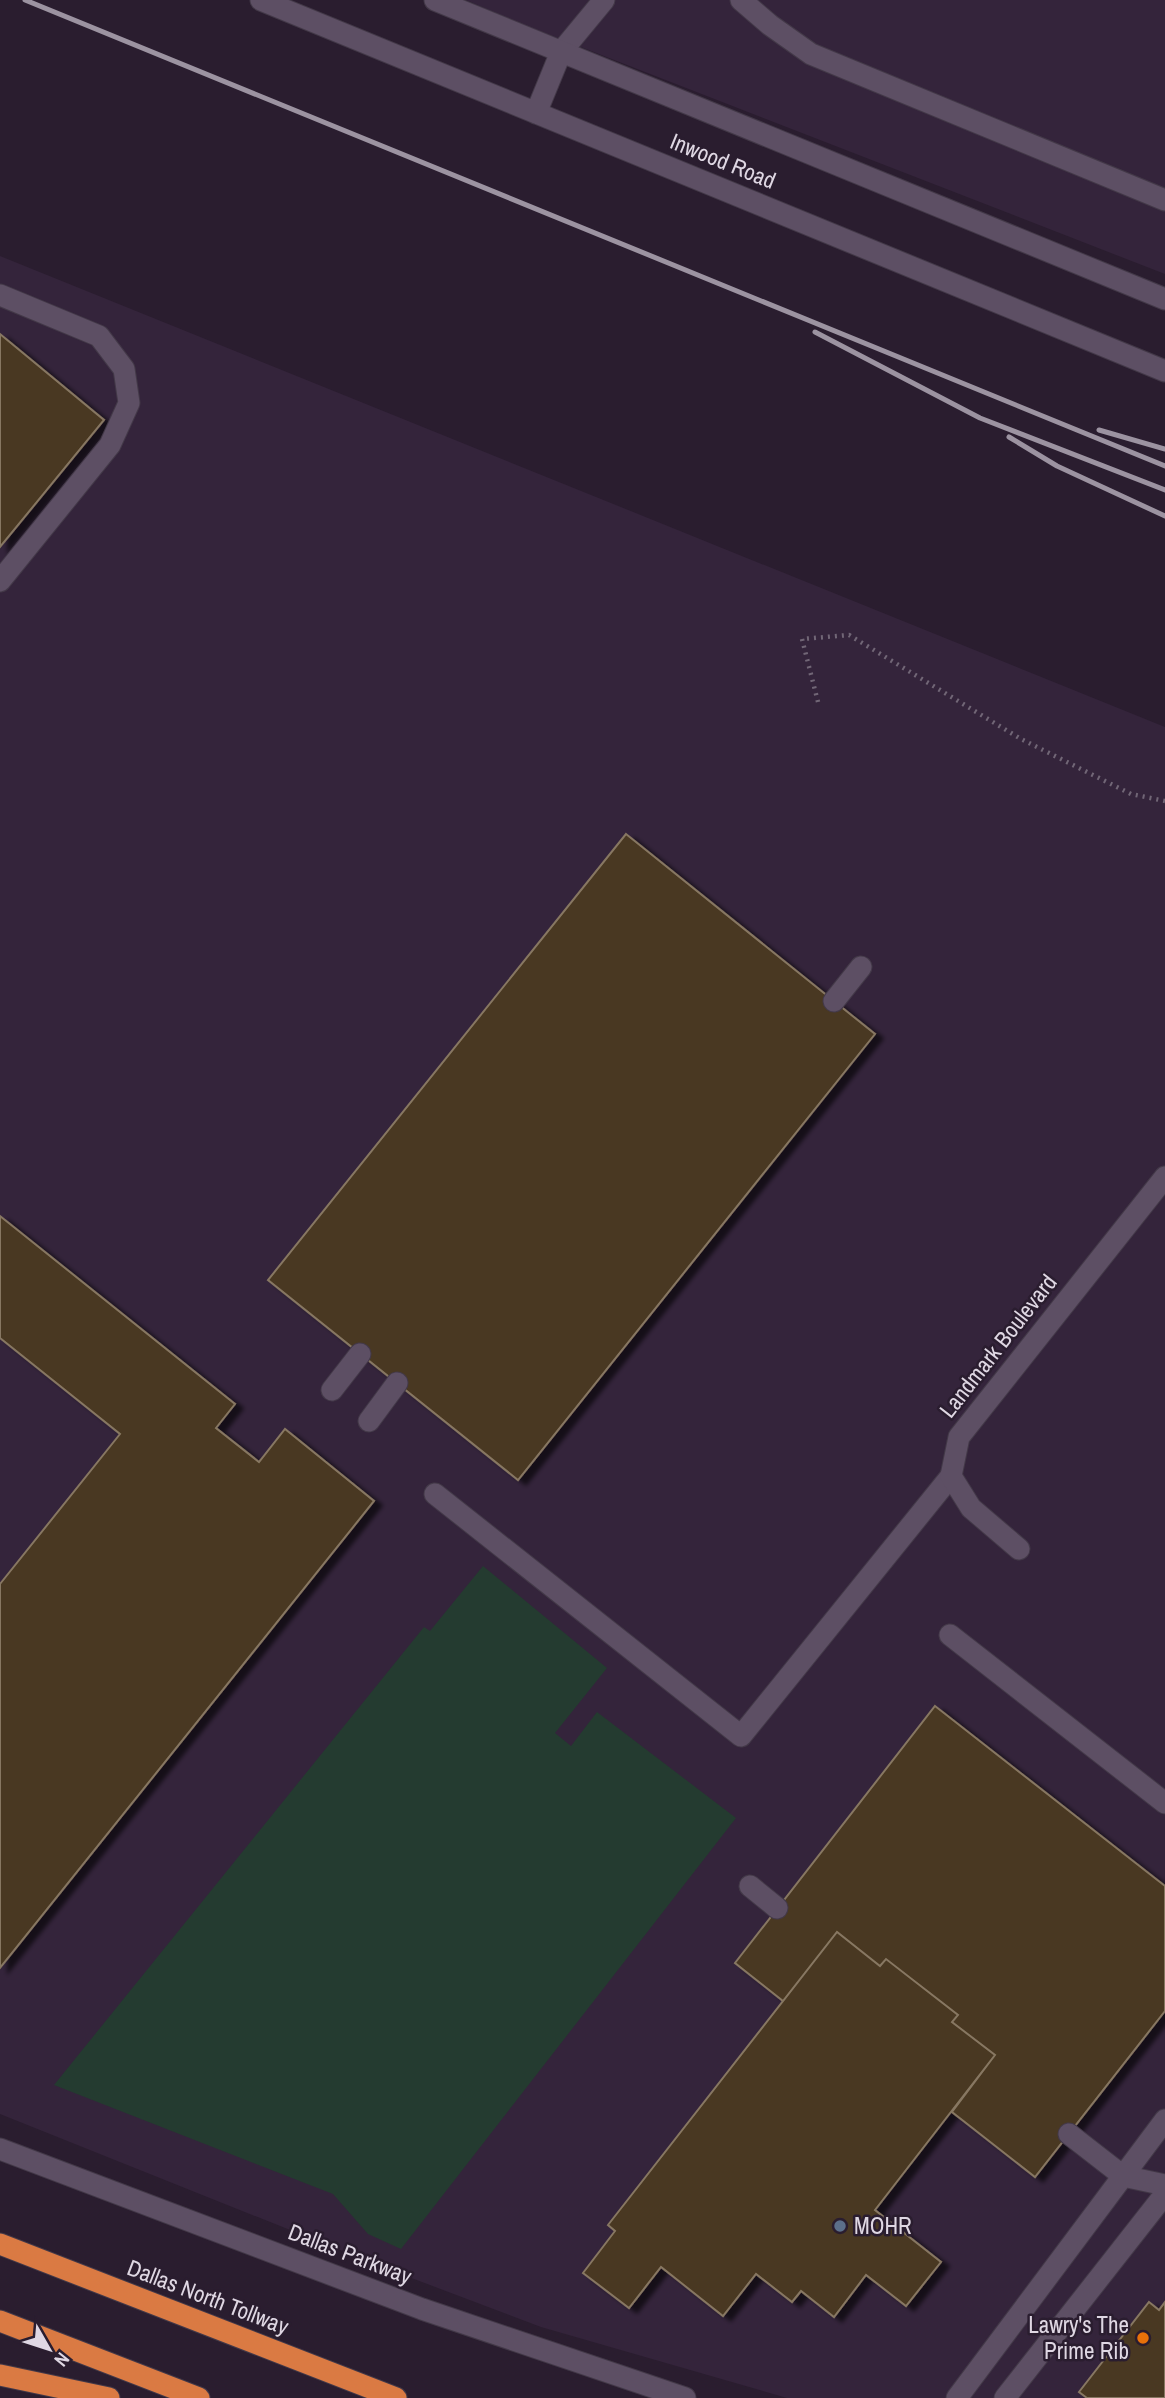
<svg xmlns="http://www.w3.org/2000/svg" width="1165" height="2398" font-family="'Archivo Narrow',sans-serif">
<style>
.built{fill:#34243b}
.green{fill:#243b30}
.building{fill:#483720;stroke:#877762;stroke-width:2;filter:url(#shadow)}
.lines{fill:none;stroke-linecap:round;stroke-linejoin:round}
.service-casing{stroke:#433948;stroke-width:23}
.minor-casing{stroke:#433948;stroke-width:23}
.secondary-casing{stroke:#433948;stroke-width:23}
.motorway-casing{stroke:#433948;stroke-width:23}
.path{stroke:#716676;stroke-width:4.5;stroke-dasharray:2 5;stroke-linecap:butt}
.service{stroke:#5d4f64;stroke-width:21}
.minor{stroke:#5d4f64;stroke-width:21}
.secondary{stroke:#5d4f64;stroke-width:21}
.motorway{stroke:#da7a43;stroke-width:21}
.rail{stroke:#9c93a1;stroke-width:5}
.service-dot{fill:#5c6f8a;stroke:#2a1d2f;stroke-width:2.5}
.food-dot{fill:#e8710a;stroke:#2a1d2f;stroke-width:2.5}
.labels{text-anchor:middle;stroke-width:5;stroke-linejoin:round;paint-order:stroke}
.street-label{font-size:23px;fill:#dfd7e3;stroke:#2a1d2f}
.poi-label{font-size:23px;fill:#dfd7e3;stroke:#2a1d2f;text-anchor:start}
</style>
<defs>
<filter id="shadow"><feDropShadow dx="8" dy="4.5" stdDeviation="2" flood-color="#0009"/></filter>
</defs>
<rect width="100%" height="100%" fill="#2a1d2f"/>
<path class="built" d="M466 0H1165V274L514 21Z
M0 256 1165 727V2398H787L541 2327 385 2268 0 2114Z"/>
<path class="green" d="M483 1566 607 1668 555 1733 571 1746 597 1712 736 1818 401 2249 368 2234 333 2194 54 2085 424 1627 430 1631Z"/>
<path class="building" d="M0 334 104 420 0 547Z
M626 834 875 1034 518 1480 268 1280Z
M0 1216 235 1404 216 1428 259 1462 285 1429 374 1501 0 1968V1584L120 1434 0 1338Z
M935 1706 1165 1886V2011L1035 2177 952 2112 995 2055 952 2022 958 2015 886 1959 880 1966 837 1932 783 2001 735 1963Z
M837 1932 880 1966 886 1959 958 2015 952 2022 995 2055 875 2210 941 2262 906 2306 866 2275 834 2317 801 2291 792 2302 756 2274 723 2316 661 2267 629 2308 583 2273 615 2231 608 2225Z
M1149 2302 1159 2310 1165 2302V2398H1087L1079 2392Z"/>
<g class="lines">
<defs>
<path id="service" d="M741 0 770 25 811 54 1165 200
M561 52 604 0
M0 295 99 336 124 369 129 403 110 445 0 581
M834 1001 861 967
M332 1390 360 1354
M369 1421 397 1383
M435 1494 741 1736 951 1476
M950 1635 1165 1803
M750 1886 777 1908
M1069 2134 1123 2176 1165 2185
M957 2398 1165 2120
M1005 2398 1165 2194"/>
<path id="minor" d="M1019 1549 971 1508 951 1476 959 1437 1165 1177"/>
<path id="secondary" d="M261 0 1165 371
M435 0 1165 299
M536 113 561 52
M0 2149 422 2309 685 2398"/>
<path id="motorway" d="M0 2244 396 2398
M0 2321 199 2398
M0 2375 109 2398"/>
</defs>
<use href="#service" class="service-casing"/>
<use href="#minor" class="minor-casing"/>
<use href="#secondary" class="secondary-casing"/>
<use href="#motorway" class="motorway-casing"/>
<path class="path" d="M818 702 802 639 849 635 1021 739 1131 794 1165 801"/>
<use href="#service" class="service"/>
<use href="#minor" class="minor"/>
<use href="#secondary" class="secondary"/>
<use href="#motorway" class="motorway"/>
<path class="rail" d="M25 0 1165 466
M815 332 980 418 1165 490
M1099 430 1165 449
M1009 437 1057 466 1165 516"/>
</g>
<circle class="service-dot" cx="840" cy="2226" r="7"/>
<circle class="food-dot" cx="1143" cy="2338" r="7"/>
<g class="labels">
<g class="street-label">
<text transform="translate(723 161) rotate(22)" y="8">Inwood Road</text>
<text transform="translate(998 1346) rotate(-52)" y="8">Landmark Boulevard</text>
<text transform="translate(350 2254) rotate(21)" y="8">Dallas Parkway</text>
<text transform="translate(208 2297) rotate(21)" y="8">Dallas North Tollway</text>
</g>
<g class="poi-label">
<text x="854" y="2234">MOHR</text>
<text x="1129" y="2333" text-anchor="end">Lawry's The<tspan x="1129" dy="26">Prime Rib</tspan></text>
</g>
</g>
<g transform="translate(49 2349) rotate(129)" stroke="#2a1d2f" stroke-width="5" paint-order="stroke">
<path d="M0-5L12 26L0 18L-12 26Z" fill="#dfd7e3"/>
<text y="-10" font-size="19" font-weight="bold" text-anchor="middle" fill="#dfd7e3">N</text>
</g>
</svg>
